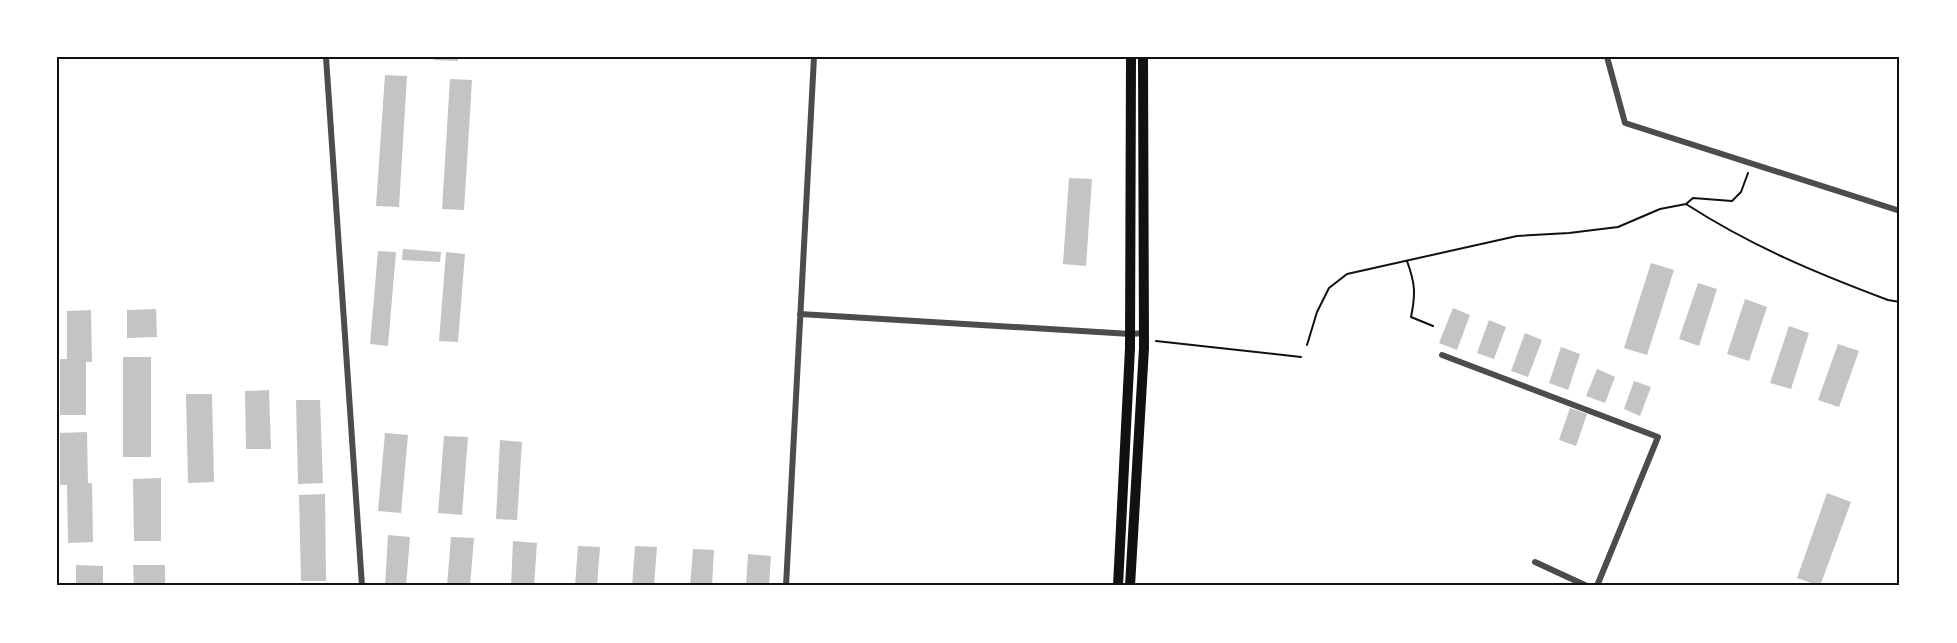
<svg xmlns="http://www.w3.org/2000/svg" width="1957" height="643" font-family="'Alegreya Sans',sans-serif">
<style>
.building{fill:#c4c4c4}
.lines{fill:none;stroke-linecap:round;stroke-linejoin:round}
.path{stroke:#111;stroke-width:2}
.minor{stroke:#4c4c4c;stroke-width:6}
.primary{stroke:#111;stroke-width:10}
.neatline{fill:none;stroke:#111;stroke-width:2}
</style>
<rect width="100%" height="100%" fill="#fff"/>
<path class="building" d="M434 57H458V61L434 60Z
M385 75 407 76 399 207 376 206Z
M450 79 472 80 464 210 442 209Z
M1069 178 1092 179 1086 266 1063 264Z
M403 249 441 252 440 262 402 260Z
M378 251 396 252 388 346 370 344Z
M446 252 465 254 458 342 439 341Z
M1651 263 1674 270 1647 355 1624 348Z
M1698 283 1717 289 1699 346 1679 339Z
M1745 299 1767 307 1749 361 1727 354Z
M1453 308 1470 315 1457 350 1439 343Z
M156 309 157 337 127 338V310Z
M91 310 92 362H86V415H60V359H67V311Z
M1489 320 1506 327 1494 359 1477 353Z
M1789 326 1809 333 1791 389 1770 383Z
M1525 333 1542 340 1528 377 1511 371Z
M1838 344 1859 351 1839 407 1818 400Z
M1561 347 1580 354 1568 390 1549 383Z
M123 357H151V457H123Z
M1597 369 1615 377 1605 403 1586 396Z
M1634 381 1651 387 1640 416 1624 409Z
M269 390 271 449H246L245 391Z
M186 394H212L214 482 188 483Z
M296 400H320L323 483 298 484Z
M1570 408 1587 414 1576 446 1559 440Z
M87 432 88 483H92L93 542 68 543 67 485H60V433Z
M385 433 408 435 401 513 378 511Z
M444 436 468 437 462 515 438 513Z
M500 440 522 442 517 520 496 519Z
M161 478V541H134L133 479Z
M1827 493 1851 502 1820 586 1797 578Z
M325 494 326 581H301L299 495Z
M388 535 410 537 406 586H385Z
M451 537 474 538 470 586H447Z
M513 541 537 543 534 586H511Z
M578 546 600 547 597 586H575Z
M635 546 657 547 654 586H632Z
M693 549 714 550 712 586H690Z
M748 554 771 556 769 586H746Z
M76 565 103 566V586H76Z
M133 565H165V586H134Z"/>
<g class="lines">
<path class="path" d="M1686 204 1693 198 1732 201 1741 192 1748 173
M1407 261C1415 283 1416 293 1411 317L1433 326
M1156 341 1301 357
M1307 345 1317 312 1329 288 1347 274 1517 236 1569 233 1618 227 1660 209 1686 204C1751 246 1816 273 1888 300L1900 302"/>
<path class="minor" d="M326 57 362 586
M1607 57 1625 123 1900 211
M800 314 1131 334 1144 333
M1442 355 1658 437 1597 586
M1535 562 1587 586
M786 586 814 57"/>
<path class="primary" d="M1118 586 1130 348 1131 57
M1130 586 1144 348 1143 57"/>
</g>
<rect width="1957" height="643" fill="none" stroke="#ffffff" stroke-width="117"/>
<rect x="58" y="58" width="1840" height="526" class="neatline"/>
</svg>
